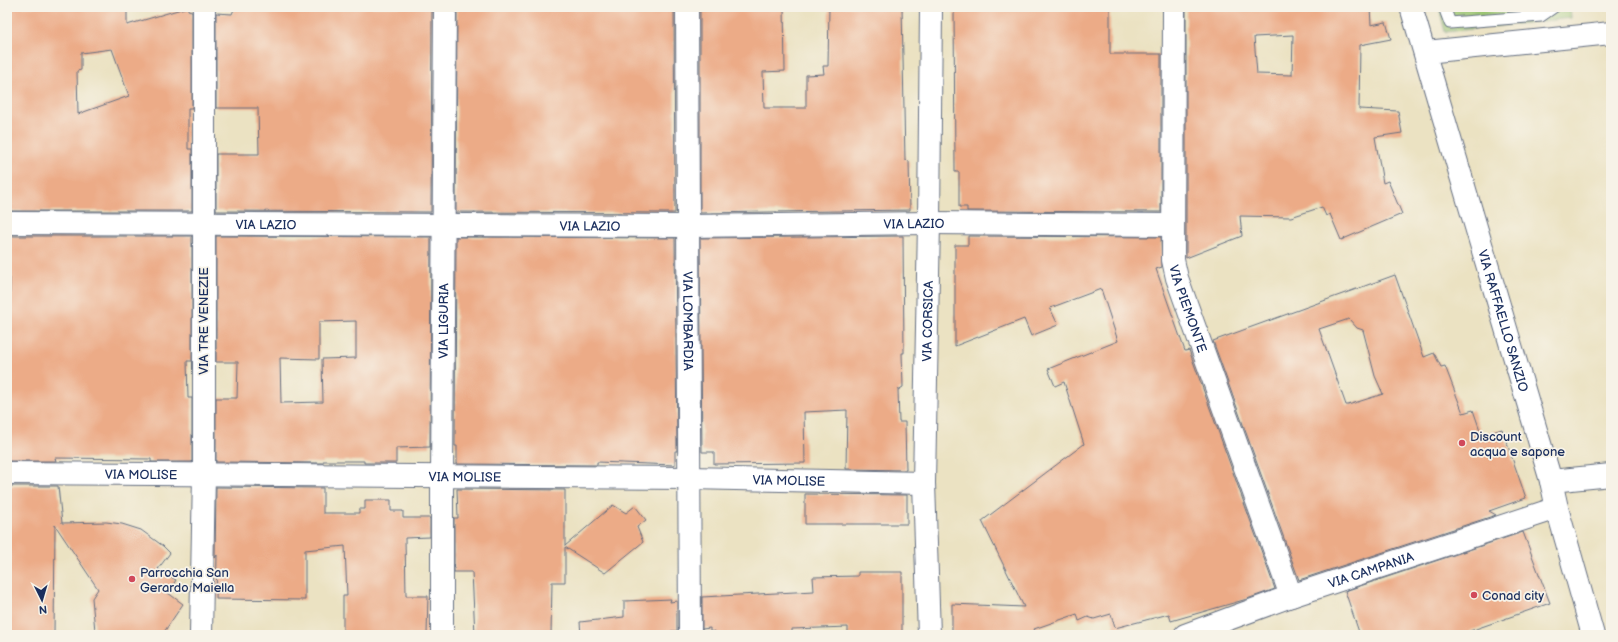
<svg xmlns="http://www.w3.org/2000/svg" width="1618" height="642" font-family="'Balsamiq Sans',sans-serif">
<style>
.green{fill:#9ac470;stroke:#5a7a67}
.building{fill:#ecab87;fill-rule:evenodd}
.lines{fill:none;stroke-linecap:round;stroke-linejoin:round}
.lane-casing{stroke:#646e81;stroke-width:13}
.street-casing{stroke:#646e81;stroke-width:24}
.secondary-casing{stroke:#646e81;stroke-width:24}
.lane{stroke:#fff;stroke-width:11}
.street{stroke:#fff;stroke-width:22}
.secondary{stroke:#fff;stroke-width:22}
.poi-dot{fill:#d1495b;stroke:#f7f3e8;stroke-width:1.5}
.labels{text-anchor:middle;stroke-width:3.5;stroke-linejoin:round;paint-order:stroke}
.street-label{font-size:13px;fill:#1b2f5e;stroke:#f7f3e8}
.poi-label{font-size:13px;fill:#1b2f5e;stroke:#f7f3e8;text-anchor:start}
</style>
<rect width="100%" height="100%" fill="#f7f3e8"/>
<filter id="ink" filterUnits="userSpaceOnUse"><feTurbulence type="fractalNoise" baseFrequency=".025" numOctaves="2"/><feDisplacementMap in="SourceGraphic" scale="8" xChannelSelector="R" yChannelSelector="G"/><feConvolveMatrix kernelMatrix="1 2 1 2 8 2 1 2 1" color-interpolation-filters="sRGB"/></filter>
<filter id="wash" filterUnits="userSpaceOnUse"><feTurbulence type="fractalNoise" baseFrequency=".012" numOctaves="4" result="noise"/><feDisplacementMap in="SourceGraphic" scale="16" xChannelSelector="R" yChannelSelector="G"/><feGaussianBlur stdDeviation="0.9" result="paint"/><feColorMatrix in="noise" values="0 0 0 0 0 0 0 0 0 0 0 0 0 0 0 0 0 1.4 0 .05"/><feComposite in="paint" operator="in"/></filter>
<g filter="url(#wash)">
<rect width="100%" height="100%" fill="#ebe2c2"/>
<path class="green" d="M1439 7H1570L1571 18 1445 32Z"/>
<g id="blocks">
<path class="building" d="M7 7H127V25L188 7V10L192 11V108H188V149H192V211H7ZM112 49 129 96 78 114 77 71 81 70V53Z
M235 7H432L431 212 216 211V154H259L258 108H216V13L232 14Z
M457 7H674L675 213 456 212Z
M700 7H784L785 71 763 72 764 108H806V75L824 74 823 66H828L829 7H902L905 160 909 161 910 210 700 213Z
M954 7H1110V54H1161V212L967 211V207H959V172H955Z
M1186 7H1370L1371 25 1386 22 1391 39 1360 45 1359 109 1398 111 1402 133 1375 137 1383 183 1388 181 1402 214 1341 240 1330 214 1326 216 1322 207 1291 217 1240 216 1242 236 1186 258ZM1293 35 1292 75 1257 74 1254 37Z
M7 236H192V361H187L188 398H192V462H151V459L55 458 56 461H7V348H9L10 278H7Z
M216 236 431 237 430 447 396 448V463H364V461H323V463L216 462V398H237L238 362H216ZM356 321V358L322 359 323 402 281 403 280 358 319 359V322Z
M903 236 904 353H902L903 387 898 390 899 422H905L906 470 846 469 847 410 804 412 805 463 714 464V452H702L700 238Z
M968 236 1161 237 1162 267 1156 269 1185 351 1189 350 1275 589 1247 599 1171 621 1169 614 1115 628 1111 614 1094 619 1088 617 1079 621 1077 614 1034 629 1037 635H952V604L1024 607 982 521 1084 444 1064 382 1055 386 1048 369 1118 341 1101 289 1050 308 1058 325 1031 336 1024 319 955 346V245H968Z
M456 237 675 238 677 451H675V465L597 462V465L457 464V446H455Z
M1395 275 1424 357 1434 353 1441 367 1445 366 1463 413 1473 410 1482 436 1502 429 1526 498 1489 511 1496 515 1299 580 1213 341ZM1349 319 1357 328 1363 330 1375 376 1383 394 1348 405H1346L1319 329Z
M7 486H58L62 523 106 522 122 524 141 530 163 546 170 553 158 569 176 580 168 593 183 604 162 635H125V632L95 631 92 598 98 589 55 525 54 635H7Z
M216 487 323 488V513H359V509H365V500H391V511H403V518H430V537L405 538 406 596H428L427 635H343V596H347L345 546 305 550V600L216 599 217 555 215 558Z
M457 489 565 490V546L613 505 626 513 635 506 646 520 637 527 643 542 605 573 565 547V582H552L551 635H475L472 572H454V518H458Z
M805 494 907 495V524H805Z
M1523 532 1550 603 1470 631 1469 635H1360L1345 591Z
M858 572H902V635H848V627L792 629V635H715V631L710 632V628L702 629V597L814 591 813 577 858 576Z
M671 599 670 602 677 601V631H671V634L581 635 580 622 624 617V601Z"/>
</g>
</g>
<g filter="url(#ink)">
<use href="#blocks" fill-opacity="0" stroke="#646e81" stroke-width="1"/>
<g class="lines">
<defs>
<path id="lane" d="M1444 7 1450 23 1541 16 1554 7"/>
<g id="street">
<path id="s1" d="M687 7C687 216 690 426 690 635"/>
<path id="s2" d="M1174 7 1173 260 1177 278 1291 596"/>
<path d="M1426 52 1611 33"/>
<path id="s3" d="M7 223 687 226 929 223 1172 225"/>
<path id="s4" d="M7 473 690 478 924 483"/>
<path d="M1551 481 1611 475"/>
<path d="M201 635 204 474V7"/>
<path id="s5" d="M442 635V477L445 7"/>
<path id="s6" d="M1185 635 1291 596 1557 508"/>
</g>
<g id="secondary">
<path id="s7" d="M1411 7 1551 481 1557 508 1593 635"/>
<path id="s8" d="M929 635 924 483 929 223 931 7"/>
</g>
</defs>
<use href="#lane" class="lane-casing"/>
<use href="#street" class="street-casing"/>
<use href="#secondary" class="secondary-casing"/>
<use href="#lane" class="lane"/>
<use href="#street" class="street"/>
<use href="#secondary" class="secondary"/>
</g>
</g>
<g class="poi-dot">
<circle cx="1462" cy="443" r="4"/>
<circle cx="132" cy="579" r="4"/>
<circle cx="1474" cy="595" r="4"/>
</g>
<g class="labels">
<g class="street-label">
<text dy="5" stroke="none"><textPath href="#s3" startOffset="259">VIA LAZIO</textPath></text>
<text dy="5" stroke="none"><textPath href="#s3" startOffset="907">VIA LAZIO</textPath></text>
<text dy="5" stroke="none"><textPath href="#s3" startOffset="583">VIA LAZIO</textPath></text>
<text dy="5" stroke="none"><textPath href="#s2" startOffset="304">VIA PIEMONTE</textPath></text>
<text transform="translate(203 321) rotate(-90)" y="5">VIA TRE VENEZIE</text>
<text dy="5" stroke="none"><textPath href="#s5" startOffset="314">VIA LIGURIA</textPath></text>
<text dy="5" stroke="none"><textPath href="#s1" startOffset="314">VIA LOMBARDIA</textPath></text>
<text dy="5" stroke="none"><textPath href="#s8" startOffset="314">VIA CORSICA</textPath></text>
<text dy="5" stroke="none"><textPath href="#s7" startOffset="327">VIA RAFFAELLO SANZIO</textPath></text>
<text dy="5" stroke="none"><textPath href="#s4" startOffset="134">VIA MOLISE</textPath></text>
<text dy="5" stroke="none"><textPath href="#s4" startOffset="458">VIA MOLISE</textPath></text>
<text dy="5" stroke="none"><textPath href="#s4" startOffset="782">VIA MOLISE</textPath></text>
<text dy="5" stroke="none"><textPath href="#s6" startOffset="197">VIA CAMPANIA</textPath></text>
</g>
<g class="poi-label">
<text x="1470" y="441">Discount<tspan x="1470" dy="15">acqua e sapone</tspan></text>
<text x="140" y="577">Parrocchia San<tspan x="140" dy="15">Gerardo Maiella</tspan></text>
<text x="1482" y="600">Conad city</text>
</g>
</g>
<rect width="1618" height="642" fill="none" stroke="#f7f3e8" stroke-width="24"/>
<g transform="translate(42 600) rotate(175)" stroke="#f7f3e8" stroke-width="3" paint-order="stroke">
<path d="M0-3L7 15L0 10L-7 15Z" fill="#1b2f5e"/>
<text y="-6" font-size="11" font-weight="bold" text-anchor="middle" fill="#1b2f5e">N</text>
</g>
</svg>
